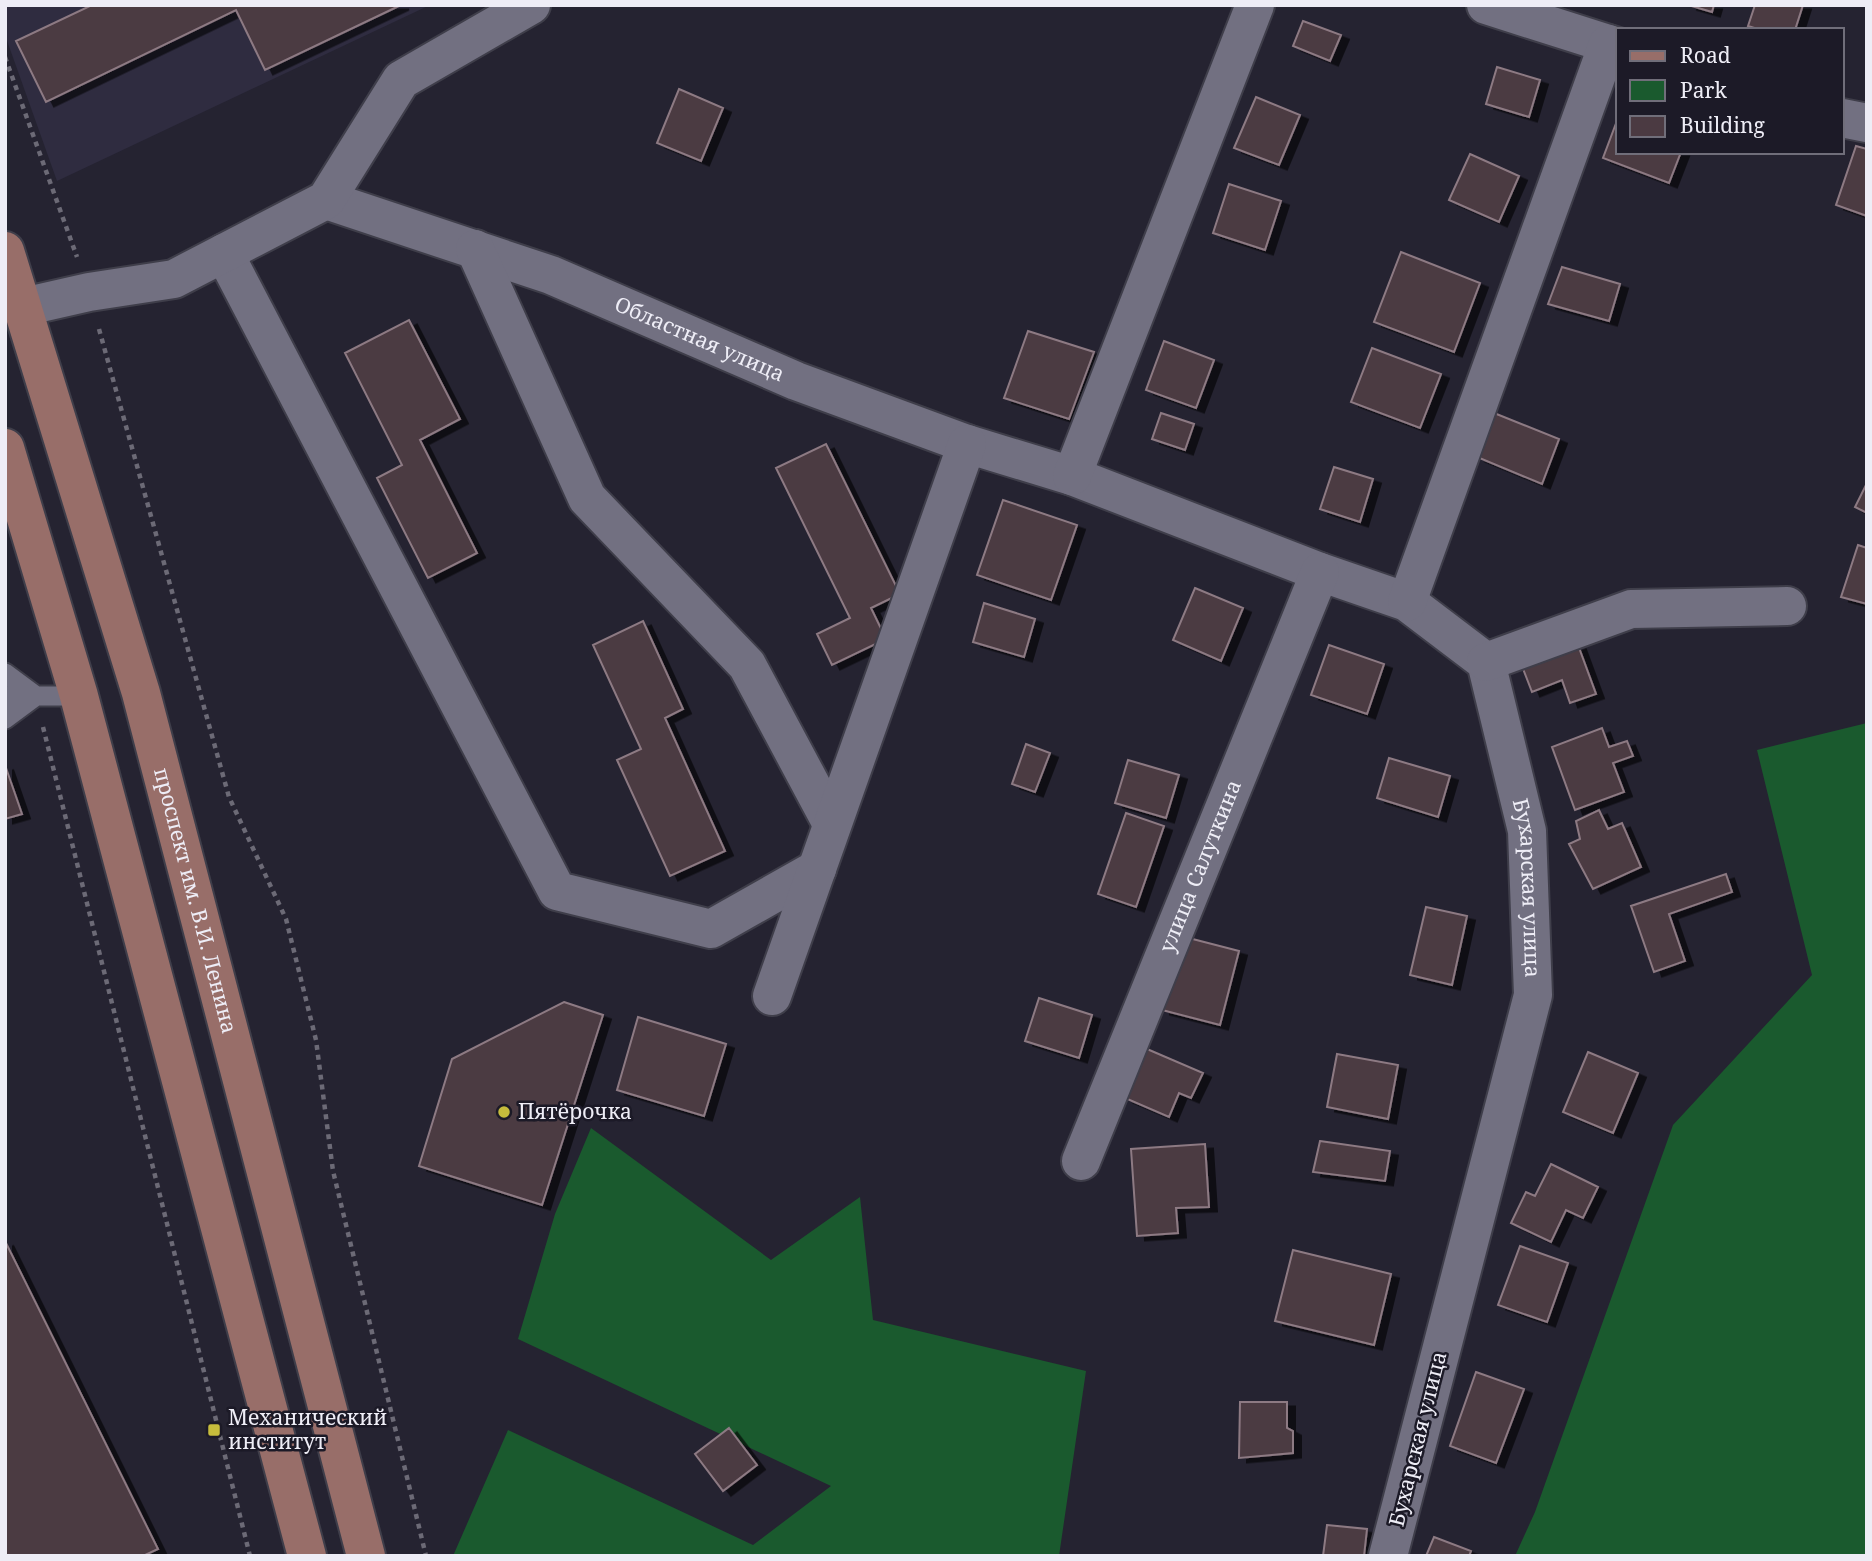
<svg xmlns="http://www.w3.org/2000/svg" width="1872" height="1561" font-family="'Noto Serif',serif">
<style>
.built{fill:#2f2c40}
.green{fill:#1a5a2e}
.building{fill:#4b3a42;stroke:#8d7a83;stroke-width:2;filter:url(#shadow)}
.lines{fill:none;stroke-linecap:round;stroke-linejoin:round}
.service-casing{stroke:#3f3e4a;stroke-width:23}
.minor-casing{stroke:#3f3e4a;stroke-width:42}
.primary-casing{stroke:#3f3e4a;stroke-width:42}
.path{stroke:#6c6a76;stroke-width:4.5;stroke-dasharray:5 5;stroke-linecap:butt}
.service{stroke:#727081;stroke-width:19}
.minor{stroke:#727081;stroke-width:38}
.primary{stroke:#986e69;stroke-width:38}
.poi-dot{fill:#c6bc3c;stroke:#1c1a27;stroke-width:2.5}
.labels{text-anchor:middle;stroke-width:5;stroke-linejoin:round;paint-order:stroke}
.street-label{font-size:21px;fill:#eeedf6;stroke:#1c1a27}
.poi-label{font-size:21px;fill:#eeedf6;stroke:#1c1a27;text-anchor:start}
</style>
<defs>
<filter id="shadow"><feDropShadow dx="8" dy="4.5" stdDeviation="0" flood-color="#0009"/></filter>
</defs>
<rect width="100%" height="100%" fill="#252331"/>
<path class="built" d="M5 5H430L57 181 5 35Z"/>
<path class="green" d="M1867 723V1556H1515L1535 1512 1673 1125 1812 975 1757 750Z
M591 1128 771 1260 860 1197 873 1320 1086 1371 1059 1556H453L508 1430 753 1545 831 1486 518 1339 555 1214Z"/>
<path class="building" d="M92 5H401L265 70 236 10 46 102 16 41Z
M1688 5H1714L1712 12Z
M1755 5H1803L1795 30H1761L1748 26Z
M1303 21 1341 35 1330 61 1293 46Z
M1497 67 1540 80 1529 117 1486 104Z
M679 89 723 108 701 161 657 143Z
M1256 97 1300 115 1279 165 1234 148Z
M1618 118V152H1681L1669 183 1603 158Z
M1856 146 1867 149V216L1836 205Z
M1470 154 1519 176 1499 222 1449 200Z
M1229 184 1281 201 1265 250 1213 233Z
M1401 252 1480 283 1454 352 1374 322Z
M1562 267 1620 284 1609 321 1548 304Z
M409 320 460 419 420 440 477 553 428 578 377 478 402 465 345 353Z
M1028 331 1094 352 1069 419 1004 398Z
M1164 341 1214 360 1196 408 1146 390Z
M1372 348 1441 374 1420 428 1351 402Z
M1161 413 1194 424 1185 450 1152 439Z
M1494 413 1559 439 1542 484 1477 457Z
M826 444 900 594 871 608 886 639 832 665 817 634 850 618 776 468Z
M1334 467 1373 479 1360 522 1320 509Z
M1867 483V513L1855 507Z
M1003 500 1077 525 1051 600 977 575Z
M1858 545 1867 548V604L1841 597Z
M1195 588 1243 608 1221 661 1173 640Z
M984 603 1035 619 1024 657 973 642Z
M643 621 683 709 665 718 725 851 670 876 617 760 641 749 593 645Z
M1329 645 1384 664 1367 714 1311 695Z
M1578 645 1596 694 1570 703 1562 680 1532 692 1522 666Z
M1602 728 1609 747 1627 741 1633 756 1613 763 1624 792 1575 810 1552 747Z
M1026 744 1050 753 1035 792 1012 784Z
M1389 758 1450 776 1438 817 1377 798Z
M1128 760 1179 775 1166 818 1115 803Z
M5 765 22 814 5 819Z
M1599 810 1608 829 1622 823 1641 867 1593 889 1569 844 1580 839 1576 821Z
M1126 813 1164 826 1136 907 1098 894Z
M1726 874 1732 892 1669 914 1685 961 1654 972 1631 906Z
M1426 907 1467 916 1452 985 1410 975Z
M1181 936 1239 951 1220 1025 1162 1010Z
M1039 998 1092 1015 1079 1058 1025 1041Z
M564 1002 603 1015 542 1205 419 1166 452 1059Z
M638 1017 726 1044 704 1116 617 1090Z
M1147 1049 1203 1073 1191 1098 1179 1093 1169 1117 1125 1098Z
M1588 1052 1638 1073 1613 1133 1563 1112Z
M1337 1054 1398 1065 1388 1119 1327 1107Z
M1320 1141 1390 1151 1385 1181 1313 1172Z
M1205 1144 1209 1207 1176 1208 1178 1233 1137 1236 1131 1149Z
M1551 1164 1598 1187 1583 1218 1566 1210 1551 1242 1511 1223 1526 1192 1535 1196Z
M5 1241 158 1549 143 1556H5Z
M1520 1246 1568 1263 1547 1322 1498 1305Z
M1293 1250 1391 1274 1374 1345 1275 1321Z
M1476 1372 1524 1389 1496 1463 1450 1446Z
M1240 1402H1287V1428L1293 1431V1453L1239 1458Z
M729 1428 757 1465 723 1491 695 1454Z
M1327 1525 1367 1529 1364 1556H1323Z
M1434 1537 1471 1551 1469 1556H1426Z"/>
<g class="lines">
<defs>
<path id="service" d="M5 673 36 696 5 719
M5 696H79"/>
<g id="minor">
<path d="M1486 5 1618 47"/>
<path d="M1842 118 1867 123"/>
<path id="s1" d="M326 200 551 275 796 381 967 444 1072 476 1320 572 1407 602 1486 662 1527 831 1533 995 1388 1556"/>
<path d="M475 249 587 498 747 665 832 824"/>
<path d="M224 253 557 891 711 929 817 869"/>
<path d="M23 307 89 292 174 279 326 200 401 80 531 5"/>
<path d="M1072 476 1255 5"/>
<path d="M1407 602 1608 44"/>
<path d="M1486 662 1631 609 1787 606"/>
<path d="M772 996 967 444"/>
<path id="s2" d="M1081 1161 1320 572"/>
</g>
<g id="primary">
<path id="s3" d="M5 251 141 693 366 1556"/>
<path d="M5 448 79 696 307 1556"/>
</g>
</defs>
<use href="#service" class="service-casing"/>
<use href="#minor" class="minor-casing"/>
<use href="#primary" class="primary-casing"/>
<path class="path" d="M5 57 77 257
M99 329 229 797 286 919 316 1040 333 1171 426 1556
M43 727 250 1556"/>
<use href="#service" class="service"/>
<use href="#minor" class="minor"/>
<use href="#primary" class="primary"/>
</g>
<g class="poi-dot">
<circle cx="504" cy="1112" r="7"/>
<rect x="207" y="1423" width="14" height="14" rx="3.5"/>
</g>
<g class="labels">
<g class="street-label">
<text dy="7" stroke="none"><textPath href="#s1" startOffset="399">Областная улица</textPath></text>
<text dy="7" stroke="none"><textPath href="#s2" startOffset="318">улица Салуткина</textPath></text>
<text dy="7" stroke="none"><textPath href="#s1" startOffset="1484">Бухарская улица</textPath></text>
<text dy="7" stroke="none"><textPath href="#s3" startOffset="677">проспект им. В.И. Ленина</textPath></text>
<text transform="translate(1418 1439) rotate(-76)" y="7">Бухарская улица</text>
</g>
<g class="poi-label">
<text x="518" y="1119">Пятёрочка</text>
<text x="228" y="1425">Механический<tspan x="228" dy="24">институт</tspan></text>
</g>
</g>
<rect width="1872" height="1561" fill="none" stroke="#eeedf6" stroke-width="14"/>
<rect x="1616" y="28" width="228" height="126" fill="#1c1a27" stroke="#706e7a" stroke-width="2"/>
<rect x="1630" y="51" width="35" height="10" fill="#986e69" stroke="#706e7a" stroke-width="2"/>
<text x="1680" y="63" font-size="21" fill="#eeedf6">Road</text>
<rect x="1630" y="80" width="35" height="21" fill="#1a5a2e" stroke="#706e7a" stroke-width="2"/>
<text x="1680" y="98" font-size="21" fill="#eeedf6">Park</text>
<rect x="1630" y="116" width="35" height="21" fill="#4b3a42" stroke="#706e7a" stroke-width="2"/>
<text x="1680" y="133" font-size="21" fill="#eeedf6">Building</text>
</svg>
